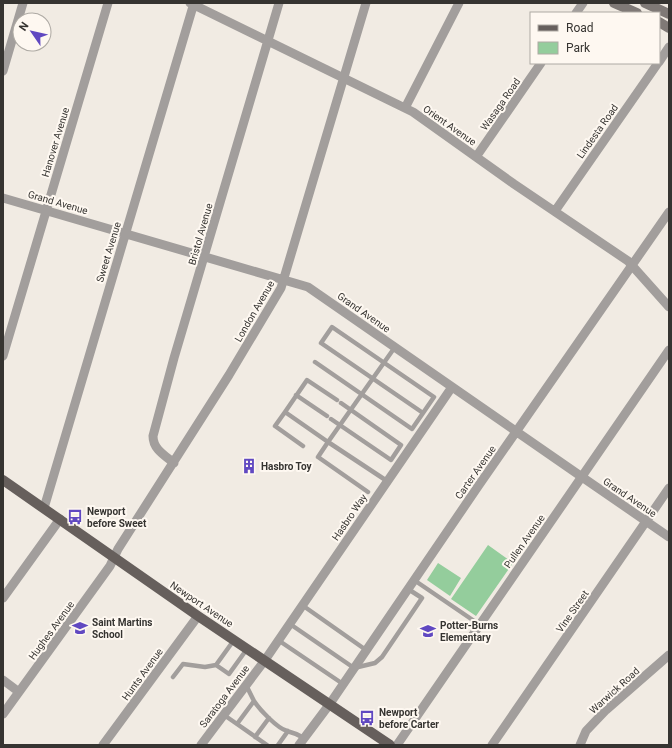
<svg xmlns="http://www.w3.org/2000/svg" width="672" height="748" font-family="Roboto,sans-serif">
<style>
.green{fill:#94cd9c}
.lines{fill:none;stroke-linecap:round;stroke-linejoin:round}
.lane{stroke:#a29e9c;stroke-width:4.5}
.street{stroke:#a29e9c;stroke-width:9}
.secondary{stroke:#7f7976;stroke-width:10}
.primary{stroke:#665f5c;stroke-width:10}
.labels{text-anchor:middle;stroke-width:4;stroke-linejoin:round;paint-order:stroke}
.street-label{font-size:10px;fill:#363431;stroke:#fef8f1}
.poi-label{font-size:10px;font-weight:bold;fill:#363431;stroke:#fef8f1;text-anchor:start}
</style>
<rect width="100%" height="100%" fill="#f1ebe3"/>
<path class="green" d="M488 545 513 563 476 616 451 599Z
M438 563 461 578 450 596 427 580Z"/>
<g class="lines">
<path class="lane" d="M315 362 412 429 423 413 321 343 332 327 434 397 423 413
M296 395 327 416
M285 412 307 380 337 400
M331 419 391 460 401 445 341 403
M303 446 275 426 285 412 328 442 318 457 368 492
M387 481 328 442 395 347
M414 580 480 625
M302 605 366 650
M290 624 354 668 375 663 382 657 422 598 408 589
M234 640 216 665 229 674 247 649
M278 640 343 684
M173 677 183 664 205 667 216 665
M246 685 254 701
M224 715 237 724
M255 737 269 718
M267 745 237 724 254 701C260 710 277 728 287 731 295 733 297 734 304 738
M278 745 288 731"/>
<path class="street" d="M190 3 413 112 514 184 628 261 669 307
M576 13 583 3
M659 62 669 47
M3 71 23 3
M405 108 459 3
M476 157 541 63
M3 198 308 287 582 477 669 537
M555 211 658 63
M3 356 108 3
M174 463C164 455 153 449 153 436L174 358 279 3
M44 508 194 3
M3 598 60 519
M3 680 19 692
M3 714 110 566 118 549 229 375 281 288 366 3
M103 745 198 616
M201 745 265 660 452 387
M299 745 329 705 479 485 669 212
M397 745 669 350
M492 745 669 488
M580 745 586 731 606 710 669 655"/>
<path class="secondary" d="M614 3 637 13
M645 3 669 14
M659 22 669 28"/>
<path class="primary" d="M3 480 198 616 390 745"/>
</g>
<defs>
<symbol id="building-bare" viewBox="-9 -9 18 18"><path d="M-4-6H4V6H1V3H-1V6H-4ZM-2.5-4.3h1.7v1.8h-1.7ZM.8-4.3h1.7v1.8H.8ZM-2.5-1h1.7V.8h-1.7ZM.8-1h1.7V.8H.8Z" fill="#6048c1" stroke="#fef8f1" stroke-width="2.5" paint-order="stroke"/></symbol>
<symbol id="bus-bare" viewBox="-9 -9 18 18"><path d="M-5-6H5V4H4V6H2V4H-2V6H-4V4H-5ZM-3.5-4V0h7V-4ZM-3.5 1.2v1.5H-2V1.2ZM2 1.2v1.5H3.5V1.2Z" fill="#6048c1" stroke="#fef8f1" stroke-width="2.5" paint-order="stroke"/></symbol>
<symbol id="school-bare" viewBox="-9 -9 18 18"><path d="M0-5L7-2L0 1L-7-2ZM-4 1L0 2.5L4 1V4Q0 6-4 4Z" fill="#6048c1" stroke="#fef8f1" stroke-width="2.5" paint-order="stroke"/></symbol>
</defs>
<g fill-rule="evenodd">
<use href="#building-bare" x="238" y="455" width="22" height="22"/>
<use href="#bus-bare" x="64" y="506" width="22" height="22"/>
<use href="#school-bare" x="69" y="617" width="22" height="22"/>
<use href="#school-bare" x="417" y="620" width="22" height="22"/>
<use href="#bus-bare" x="356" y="707" width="22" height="22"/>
</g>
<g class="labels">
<g class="street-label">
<text transform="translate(500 104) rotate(-55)" y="4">Wasaga Road</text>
<text transform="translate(450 125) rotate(35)" y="4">Orient Avenue</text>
<text transform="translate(597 131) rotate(-55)" y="4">Lindesta Road</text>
<text transform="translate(55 142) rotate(-73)" y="4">Hanover Avenue</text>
<text transform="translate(58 202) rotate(16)" y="4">Grand Avenue</text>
<text transform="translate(200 234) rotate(-74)" y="4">Bristol Avenue</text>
<text transform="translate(108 252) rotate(-73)" y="4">Sweet Avenue</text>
<text transform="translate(254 311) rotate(-60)" y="4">London Avenue</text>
<text transform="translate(364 312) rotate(35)" y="4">Grand Avenue</text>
<text transform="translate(475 472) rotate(-55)" y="4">Carter Avenue</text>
<text transform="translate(630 497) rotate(34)" y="4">Grand Avenue</text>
<text transform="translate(349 517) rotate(-56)" y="4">Hasbro Way</text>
<text transform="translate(524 541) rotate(-55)" y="4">Pullen Avenue</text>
<text transform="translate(202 604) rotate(34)" y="4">Newport Avenue</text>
<text transform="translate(572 611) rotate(-55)" y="4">Vine Street</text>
<text transform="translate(51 630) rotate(-54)" y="4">Hughes Avenue</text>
<text transform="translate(142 674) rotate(-54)" y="4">Hunts Avenue</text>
<text transform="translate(614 690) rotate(-42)" y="4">Warwick Road</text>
<text transform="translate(224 696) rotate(-53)" y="4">Saratoga Avenue</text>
</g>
<g class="poi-label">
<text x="261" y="470">Hasbro Toy</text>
<text x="87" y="515">Newport<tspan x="87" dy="12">before Sweet</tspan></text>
<text x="92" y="626">Saint Martins<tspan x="92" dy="12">School</tspan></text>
<text x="440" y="629">Potter-Burns<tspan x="440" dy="12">Elementary</tspan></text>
<text x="379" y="716">Newport<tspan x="379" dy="12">before Carter</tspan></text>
</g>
</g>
<rect width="672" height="748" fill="none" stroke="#363431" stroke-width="8"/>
<rect x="530" y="12" width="130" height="52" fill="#fef8f1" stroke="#aeaaa4"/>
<rect x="538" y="25" width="20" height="6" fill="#665f5c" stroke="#aeaaa4"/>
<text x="566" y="32" font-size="12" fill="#363431">Road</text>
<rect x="538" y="42" width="20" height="12" fill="#94cd9c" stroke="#aeaaa4"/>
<text x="566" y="52" font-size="12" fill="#363431">Park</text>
<g transform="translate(32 32) rotate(304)"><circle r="19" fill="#fef8f1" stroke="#aeaaa4"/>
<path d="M0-3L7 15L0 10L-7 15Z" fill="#6048c1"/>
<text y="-6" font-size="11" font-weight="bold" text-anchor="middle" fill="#363431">N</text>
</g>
</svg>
